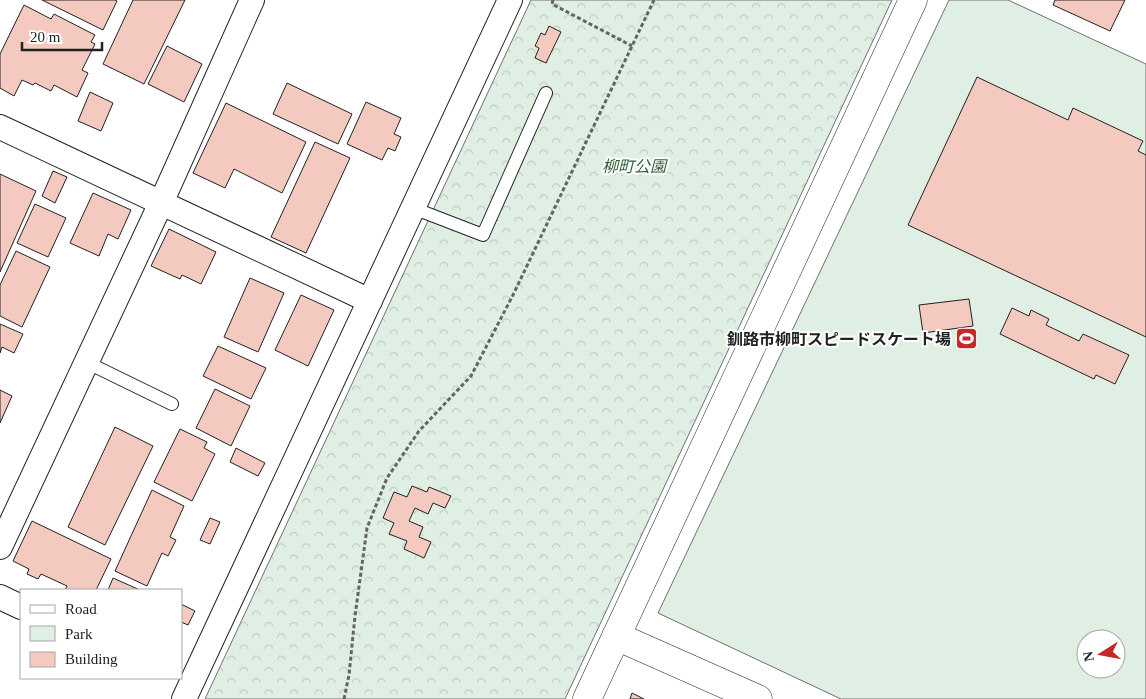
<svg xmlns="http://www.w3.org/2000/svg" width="1146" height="699" font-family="'Times New Roman','Noto Sans JP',serif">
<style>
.green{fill:#e0efe3;stroke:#6f6f6f;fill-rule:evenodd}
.forest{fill:url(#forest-crowns);stroke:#6f6f6f}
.building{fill:#f3c9c0;stroke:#222}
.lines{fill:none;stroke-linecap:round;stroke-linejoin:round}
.lane-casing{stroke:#222;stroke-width:14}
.street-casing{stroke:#222;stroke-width:26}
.secondary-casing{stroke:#222;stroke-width:29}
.path{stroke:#646464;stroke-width:3;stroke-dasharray:4 2.5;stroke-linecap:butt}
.lane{stroke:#fff;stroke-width:12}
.street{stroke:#fff;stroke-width:24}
.secondary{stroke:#fff;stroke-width:28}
.labels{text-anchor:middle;stroke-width:4;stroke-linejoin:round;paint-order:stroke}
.park-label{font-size:16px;font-style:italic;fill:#2f5e38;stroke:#fff}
.poi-label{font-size:16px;font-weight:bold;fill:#222;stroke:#fff;text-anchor:end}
</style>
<defs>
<pattern id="forest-crowns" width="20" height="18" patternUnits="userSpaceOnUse" patternTransform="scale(1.25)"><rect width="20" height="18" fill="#e0efe3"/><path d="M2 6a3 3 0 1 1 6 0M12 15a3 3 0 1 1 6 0" fill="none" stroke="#c0cdc2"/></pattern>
</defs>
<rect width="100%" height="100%" fill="#fff"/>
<path class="green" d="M949 0H1008L1146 64V699H841L658 613ZM1086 639H1116V669H1086Z"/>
<path class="forest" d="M531 0H892L565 699H205Z"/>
<path class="building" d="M42 0H115L117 1 103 30Z
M133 0H185L144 84 103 64Z
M1055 0H1125L1110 31 1053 5Z
M24 5 51 19 54 14 95 35 91 42 95 44 82 70 88 73 77 97 54 85 51 91 35 83 33 85 22 80 14 96 0 88V54Z
M549 26 561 32 546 63 535 58 539 48 535 46 541 33 545 35Z
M167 46 202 64 184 102 148 84Z
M977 77 1068 120 1073 108 1143 141 1138 151 1146 155V337L908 225Z
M287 83 352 114 338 144 273 114Z
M90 92 113 103 101 131 78 121Z
M366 102 401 118 394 134 401 137 395 151 388 148 382 160 347 144Z
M226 103 306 142 282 193 234 169 225 188 193 173Z
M315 142 350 158 306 253 271 237Z
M53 171 67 177 55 203 42 196Z
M0 174 36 191 0 272Z
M93 193 131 210 118 239 108 234 99 256 70 243Z
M35 204 66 218 48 257 17 243Z
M169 229 216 252 201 284 182 275 180 279 151 266Z
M16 251 50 267 22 327 0 316V285Z
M250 278 284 293 258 352 224 337Z
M301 295 334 310 308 366 275 350Z
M969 299 973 326 923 333 919 305Z
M1012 308 1029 316 1031 310 1049 319 1046 325 1079 341 1083 334 1129 355 1115 384 1096 375 1094 379 1000 334Z
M0 324 23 334 14 353 2 347 0 353Z
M218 346 266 368 251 399 203 376Z
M215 389 250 406 231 446 196 428Z
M0 390 12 396 0 423Z
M115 427 153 446 105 545 68 527Z
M180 429 207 442 204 448 215 454 192 501 154 482Z
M236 448 265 463 258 476 230 462Z
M412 486 427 492 429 487 451 496 445 508 433 503 428 514 415 508 409 521 423 527 419 537 431 542 424 558 404 549 407 541 389 534 394 523 383 518 394 492 407 497Z
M152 490 184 506 170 537 176 540 168 556 162 553 147 586 115 571Z
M210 518 220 522 210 544 200 540Z
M32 521 111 559 96 590H65L67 586 41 574 38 579 27 574 29 569 13 561Z
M113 578 140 590H108Z
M181 604 195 611 188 625 181 622Z
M632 693 644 699H630Z"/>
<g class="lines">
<defs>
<path id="lane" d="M413 208 483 235 546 93
M86 362 172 404"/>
<path id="street" d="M0 127 370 301
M0 547 161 203 252 0
M0 597 21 607
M184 699 510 0"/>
<path id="secondary" d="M616 636 758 699
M587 699 913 0"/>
</defs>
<use href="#lane" class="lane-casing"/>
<use href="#street" class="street-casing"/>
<use href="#secondary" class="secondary-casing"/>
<path class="path" d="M553 0 552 4 632 46
M344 699 349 675 355 616 367 528 387 478 419 431 471 376 513 295 654 0"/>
<use href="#lane" class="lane"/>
<use href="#street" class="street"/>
<use href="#secondary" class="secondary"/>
</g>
<defs>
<symbol id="stadium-square" viewBox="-11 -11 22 22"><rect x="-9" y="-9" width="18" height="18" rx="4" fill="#c62828" stroke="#fff"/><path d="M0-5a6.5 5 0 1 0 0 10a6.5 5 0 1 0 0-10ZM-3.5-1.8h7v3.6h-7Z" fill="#fff"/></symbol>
</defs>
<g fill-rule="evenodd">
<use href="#stadium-square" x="954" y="326" width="25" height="25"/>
</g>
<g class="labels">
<g class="park-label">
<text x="634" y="172">柳町公園</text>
</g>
<g class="poi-label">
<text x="951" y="345">釧路市柳町スピードスケート場</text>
</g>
</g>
<rect x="20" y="589" width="162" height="90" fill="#ffffff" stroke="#a7a7a7"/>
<rect x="30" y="605" width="25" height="8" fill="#ffffff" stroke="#a7a7a7"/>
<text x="65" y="614" font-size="15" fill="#222222">Road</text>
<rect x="30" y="626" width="25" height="15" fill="#e0efe3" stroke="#a7a7a7"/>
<text x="65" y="639" font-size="15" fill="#222222">Park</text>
<rect x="30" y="652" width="25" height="15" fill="#f3c9c0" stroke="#a7a7a7"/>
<text x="65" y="664" font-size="15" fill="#222222">Building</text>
<g transform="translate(1101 654) rotate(259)"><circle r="24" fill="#ffffff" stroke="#a7a7a7"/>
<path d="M0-4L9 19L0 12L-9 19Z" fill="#c62828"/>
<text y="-8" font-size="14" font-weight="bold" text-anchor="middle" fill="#222222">N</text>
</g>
<path d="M22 42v8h80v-8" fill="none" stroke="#222222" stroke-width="2.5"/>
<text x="30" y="42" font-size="15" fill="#222222" stroke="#ffffff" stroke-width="4" paint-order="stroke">20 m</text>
</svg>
